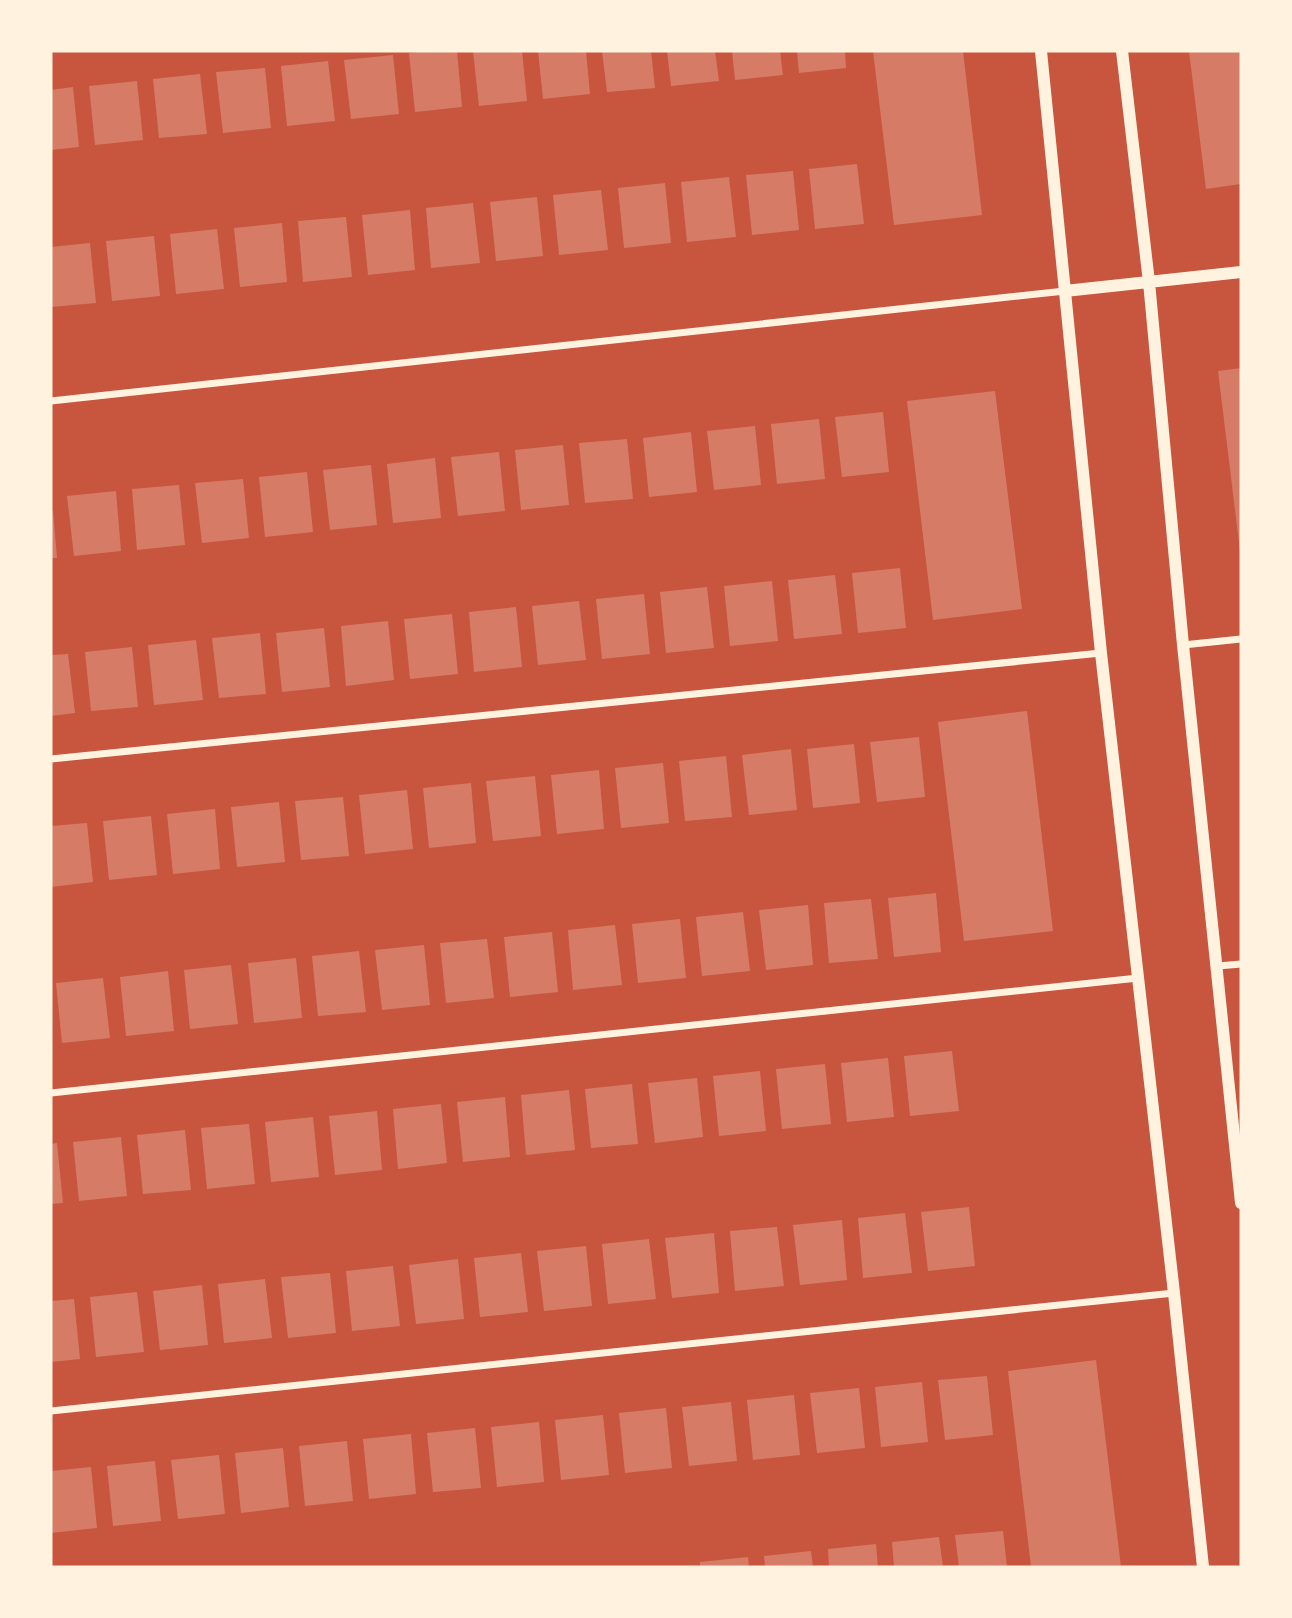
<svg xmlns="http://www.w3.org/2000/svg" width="1292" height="1618" font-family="'PT Sans',sans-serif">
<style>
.building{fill:#d67c66}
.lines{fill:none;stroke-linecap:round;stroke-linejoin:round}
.minor{stroke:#fff3e0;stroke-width:7}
.tertiary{stroke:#fff3e0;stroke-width:12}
</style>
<rect width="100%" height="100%" fill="#c8553d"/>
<path class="building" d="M429 51H457L462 107 415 112 409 53Z
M473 51H522L527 101 479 106Z
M538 51H586L590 94 543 99Z
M602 51H651L655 88 607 92Z
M667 51H715L719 81 671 86Z
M732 51H780L783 75 735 80Z
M797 51H845L846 68 799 73Z
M873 51H963L982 215 894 225Z
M1189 51H1241V184L1206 189Z
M393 55 399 114 351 119 344 60Z
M328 61 335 121 287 126 281 66Z
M265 68 271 128 223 133 216 72Z
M200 74 207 134 159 138 153 79Z
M137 81 143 140 95 145 89 86Z
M73 87 79 147 51 150V90Z
M857 164 864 224 815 229 809 169Z
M793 171 799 230 752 235 746 175Z
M729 177 736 237 687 242 681 182Z
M665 183 671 243 624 248 618 188Z
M601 190 608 250 559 255 553 195Z
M537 197 543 256 496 261 490 202Z
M473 203 480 263 431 268 426 208Z
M410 210 415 270 368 275 362 215Z
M346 217 352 277 303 282 298 221Z
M282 223 287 282 240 287 234 228Z
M217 229 224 289 176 294 170 234Z
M154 236 160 296 112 301 106 241Z
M90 243 96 303 51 307V247Z
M1241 368V551H1240L1218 371Z
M995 391 1022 609 933 620 907 401Z
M883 412 889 472 842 477 835 417Z
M819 419 825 479 777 484 771 424Z
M755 426 761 485 714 490 707 431Z
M691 432 697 492 649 497 643 438Z
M627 439 633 499 585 503 579 443Z
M563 445 569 505 521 510 515 450Z
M499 452 505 511 458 516 451 457Z
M435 458 441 518 393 523 387 464Z
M371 465 377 525 330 530 323 470Z
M307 472 313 532 265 537 259 477Z
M243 479 249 538 202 543 195 483Z
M179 485 185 545 137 550 132 489Z
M116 491 121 551 74 556 67 496Z
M51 511H53L57 558H51Z
M900 568 906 628 858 633 852 573Z
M835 575 842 634 794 639 788 580Z
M772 581 778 641 730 646 724 586Z
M707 587 714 648 666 653 660 592Z
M644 594 650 654 602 659 596 599Z
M579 601 586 660 538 665 532 606Z
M516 607 522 667 474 672 469 612Z
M452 614 458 674 410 679 404 619Z
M388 621 394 680 346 686 341 626Z
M324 628 330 687 282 692 276 633Z
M260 633 266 694 219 698 212 638Z
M196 640 203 700 154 705 148 645Z
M132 647 138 707 91 711 85 652Z
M68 654 75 713 51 716V655Z
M1027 711 1053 931 964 941 938 722Z
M919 737 925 797 877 802 870 742Z
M854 744 860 803 813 808 807 749Z
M791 749 797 810 749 815 742 755Z
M726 756 732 817 685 821 679 761Z
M663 763 669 823 621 828 615 768Z
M599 770 604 829 557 834 551 775Z
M535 776 541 836 493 841 486 781Z
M471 783 476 843 429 848 423 788Z
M407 790 413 849 365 854 359 795Z
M343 797 349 856 301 860 295 801Z
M279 802 285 862 237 867 231 807Z
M215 809 220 869 173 874 167 814Z
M151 816 157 875 109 880 103 821Z
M87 823 93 882 51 887V826Z
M936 893 941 952 894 957 888 898Z
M871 899 878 959 829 963 824 903Z
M808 905 813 965 766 970 759 910Z
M743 912 750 971 702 976 696 917Z
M680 919 686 978 638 983 632 924Z
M615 925 622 985 573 990 568 930Z
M552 932 558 992 510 997 504 937Z
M487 939 494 998 446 1003 440 943Z
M424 945 430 1005 382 1010 375 950Z
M359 951 366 1012 318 1016 312 956Z
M296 958 302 1018 254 1023 248 963Z
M231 965 238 1024 190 1029 184 970Z
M168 971 174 1031 126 1036 120 977Z
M103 978 110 1038 62 1043 56 983Z
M952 1051 959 1111 910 1116 904 1056Z
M888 1058 894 1117 847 1122 841 1063Z
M825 1064 831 1124 782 1129 776 1069Z
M760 1071 766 1131 719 1136 713 1076Z
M697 1078 703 1137 655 1143 648 1083Z
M632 1084 638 1144 591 1148 585 1089Z
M569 1090 575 1150 526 1155 521 1095Z
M505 1097 510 1157 463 1162 457 1102Z
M441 1104 447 1163 398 1169 393 1109Z
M377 1111 382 1170 335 1175 329 1116Z
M313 1117 319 1177 271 1182 265 1122Z
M249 1124 255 1184 207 1189 201 1128Z
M185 1130 191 1190 143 1194 137 1135Z
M121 1137 127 1196 79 1201 73 1142Z
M57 1143 63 1203 51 1204V1144Z
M969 1207 975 1266 928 1271 921 1212Z
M905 1213 912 1273 863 1278 858 1218Z
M842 1220 847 1280 800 1285 793 1225Z
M777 1227 784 1286 735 1291 730 1231Z
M714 1233 719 1293 672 1298 665 1238Z
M649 1239 656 1299 608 1304 602 1244Z
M586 1246 592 1306 544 1311 537 1251Z
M521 1253 528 1312 480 1317 474 1258Z
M458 1259 464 1319 416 1324 409 1265Z
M393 1266 400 1326 352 1331 346 1271Z
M330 1273 336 1333 288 1338 281 1277Z
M265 1279 272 1338 224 1343 218 1284Z
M202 1285 208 1345 160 1350 153 1291Z
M137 1292 144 1352 96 1357 90 1297Z
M74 1299 80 1359 51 1362V1301Z
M1096 1360 1121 1567H1031L1008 1371Z
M987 1376 993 1435 945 1440 938 1380Z
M922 1382 928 1442 881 1447 875 1387Z
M859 1388 865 1448 817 1453 810 1393Z
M794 1395 800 1455 753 1460 747 1400Z
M731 1402 737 1461 689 1466 682 1407Z
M666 1408 672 1468 625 1473 619 1413Z
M603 1415 609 1475 561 1480 555 1420Z
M539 1422 544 1482 497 1487 491 1427Z
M475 1428 481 1488 433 1492 427 1433Z
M411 1434 416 1494 369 1499 363 1439Z
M347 1441 353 1501 305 1506 299 1446Z
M283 1448 289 1507 241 1513 235 1453Z
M219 1455 225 1514 178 1519 171 1460Z
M155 1461 161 1521 113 1526 107 1466Z
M91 1467 97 1528 51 1533V1471Z
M1003 1531 1007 1567H959L955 1535Z
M939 1537 943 1567H894L892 1542Z
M876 1544 878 1567H829L828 1549Z
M811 1551 813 1567H765L764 1556Z
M748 1557 749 1567H700V1562Z"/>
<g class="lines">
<path class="minor" d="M51 401 1065 291
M1183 645 1241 639
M51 759 1101 653
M1218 966 1241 964
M51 1093 1138 978
M51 1411 1174 1293"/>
<path class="tertiary" d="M1041 51 1101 653 1174 1293 1203 1567
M1122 51 1149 282 1183 645 1241 1203
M1065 291 1241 272"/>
</g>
<rect width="1292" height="1618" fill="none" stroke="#fff3e0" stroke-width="105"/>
</svg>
